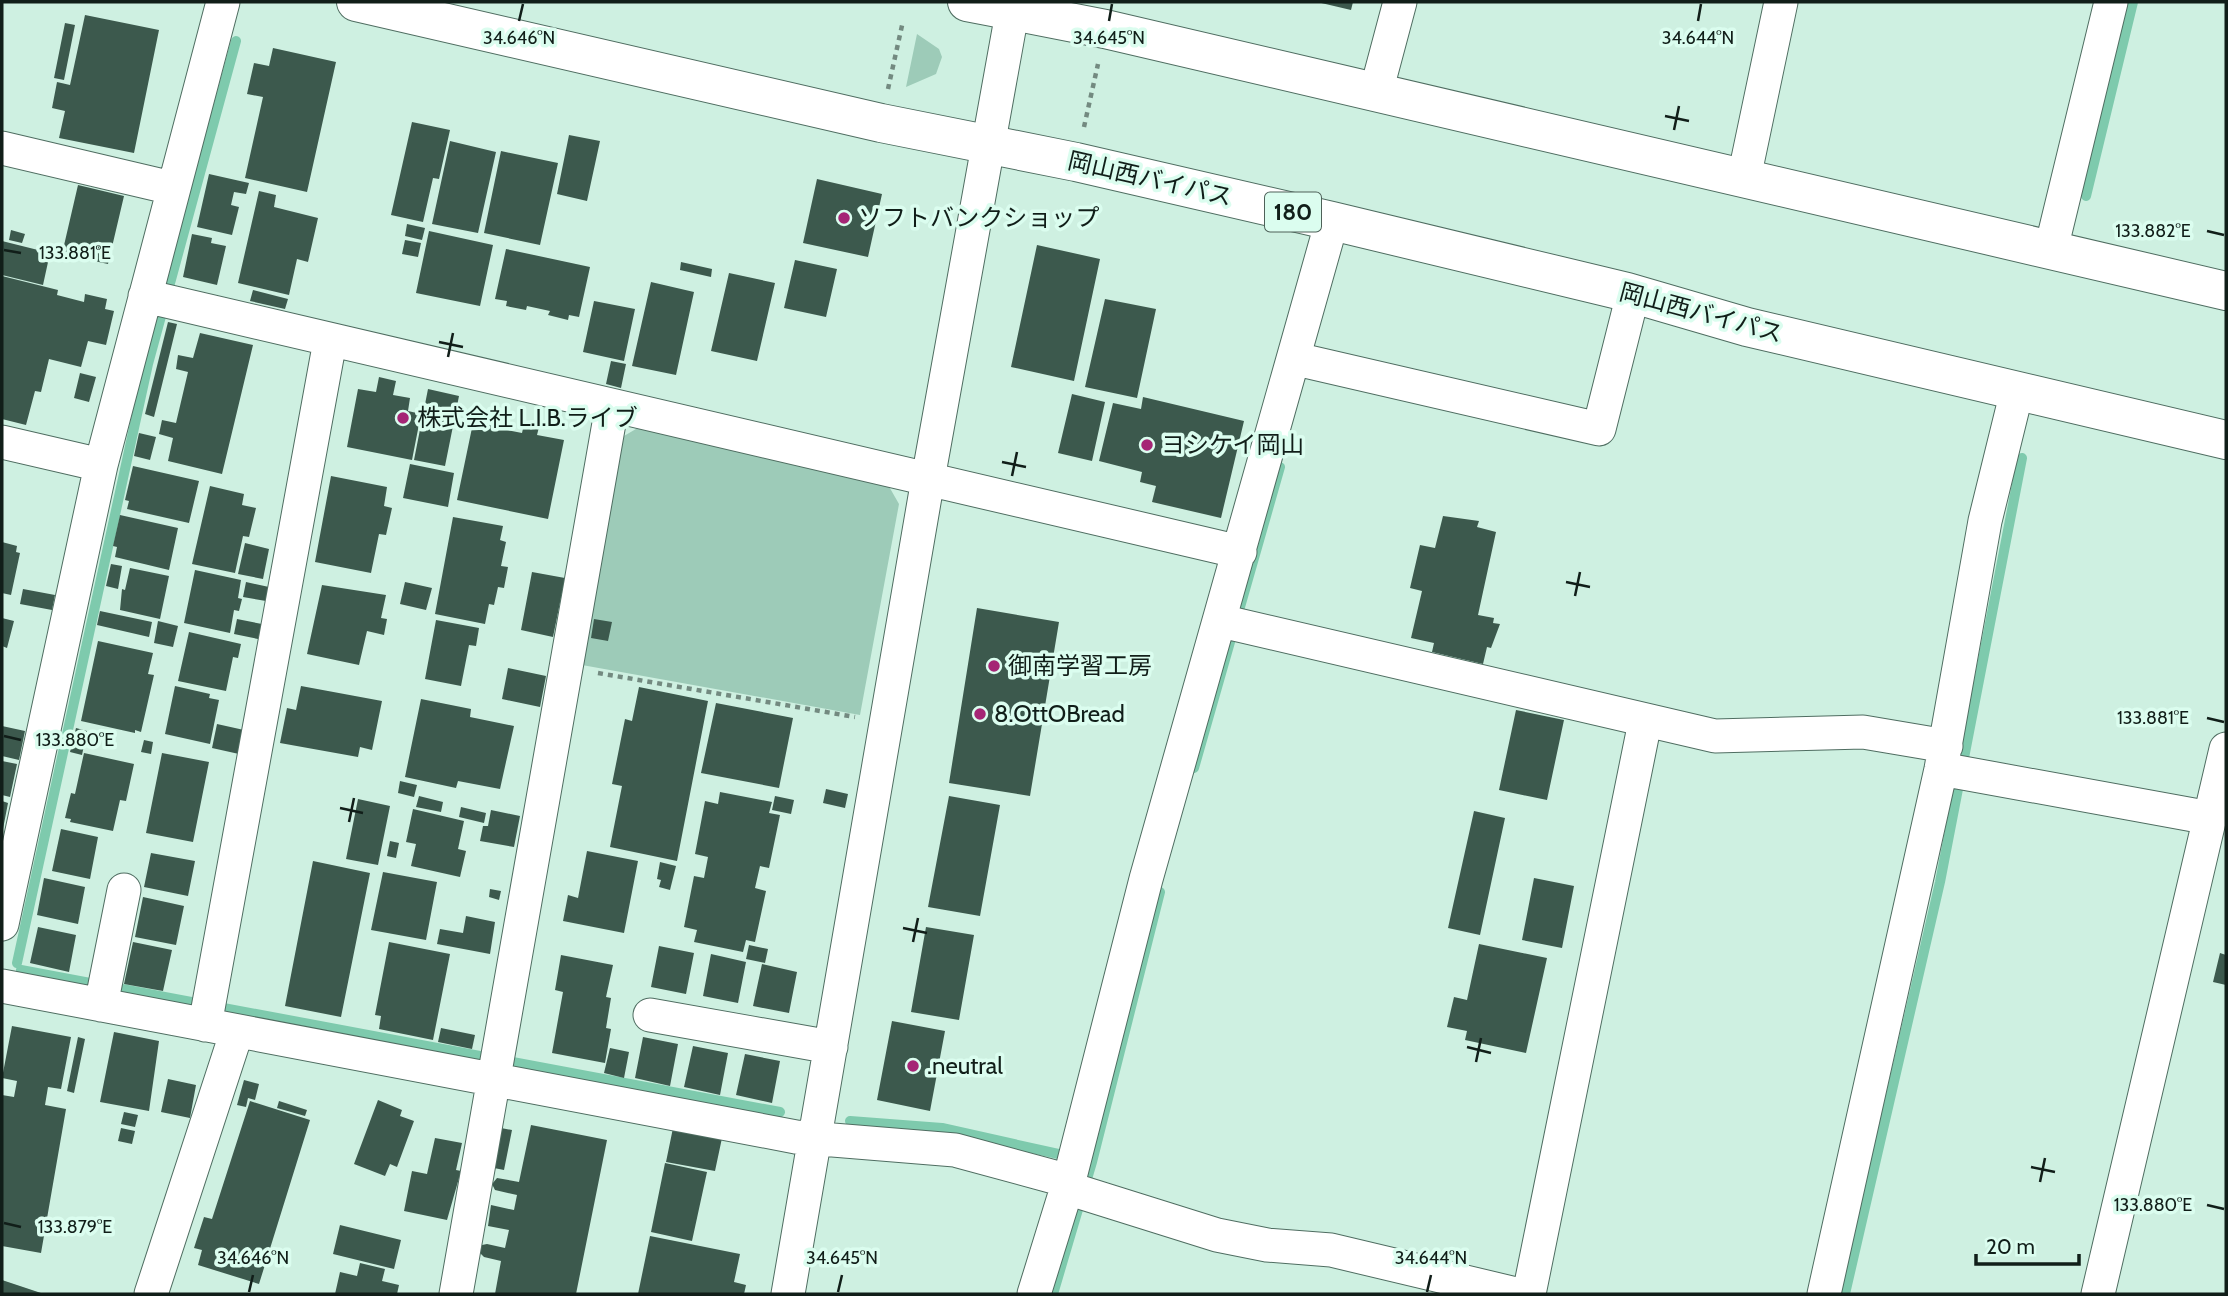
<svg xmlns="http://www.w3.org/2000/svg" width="2228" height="1296" font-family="Cabin,'Noto Sans JP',sans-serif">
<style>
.green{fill:#9dcbb8}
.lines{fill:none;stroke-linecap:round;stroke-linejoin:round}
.stream{stroke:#7ecaad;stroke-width:10}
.building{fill:#3c594d}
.minor-casing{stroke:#4f6d61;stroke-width:35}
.highway-casing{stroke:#4f6d61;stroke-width:40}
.path{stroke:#738a80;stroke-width:4.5;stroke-dasharray:5 5;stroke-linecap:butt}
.minor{stroke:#fff;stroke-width:33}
.highway{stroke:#fff;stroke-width:38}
.ticks{fill:none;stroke:#111e19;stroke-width:2.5}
.poi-dot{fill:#a52575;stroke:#dbfdef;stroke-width:2.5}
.labels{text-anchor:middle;stroke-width:7;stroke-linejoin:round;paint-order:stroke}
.shield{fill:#dbfdef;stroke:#4e6159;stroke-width:2}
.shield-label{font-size:23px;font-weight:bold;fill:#111e19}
.street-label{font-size:24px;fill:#111e19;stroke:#dbfdef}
.poi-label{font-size:24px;fill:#111e19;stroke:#dbfdef;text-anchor:start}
.ticks-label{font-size:18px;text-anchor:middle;fill:#111e19;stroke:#dbfdef;stroke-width:7;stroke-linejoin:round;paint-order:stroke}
</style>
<rect width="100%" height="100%" fill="#cef0e1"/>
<path class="green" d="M917 34 939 49 942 57 936 74 906 87Z
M641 426 887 483 899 504 860 715 582 665 624 436Z"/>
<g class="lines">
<path class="stream" d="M2086 196 2133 2
M1194 768 1280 467
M17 963 148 364 236 41
M21 970 780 1112
M850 1121 942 1128 1072 1157
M1053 1294 1092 1162 1160 892
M1845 1294 1940 882 2022 458"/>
</g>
<path class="building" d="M1317 2H1353L1351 10Z
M85 15 159 30 134 153 59 138 65 111 52 108 57 82 70 85Z
M65 23 75 25 64 80 54 78Z
M273 48 336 62 307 192 245 178 263 97 247 94 254 63 269 66Z
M412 122 450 130 439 179 433 178 423 222 391 215Z
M569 135 600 141 587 201 557 194Z
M450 141 496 152 478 233 432 224Z
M501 151 558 163 540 245 484 233Z
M209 174 249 183 246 194 234 192 231 205 239 207 232 235 197 227Z
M817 179 882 194 868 257 803 243Z
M78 185 124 196 108 264 62 254Z
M259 191 276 195 274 207 318 218 308 262 297 259 289 295 238 283Z
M407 224 425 228 422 240 405 236Z
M11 230 25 234 22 243 9 240Z
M429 231 493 245 480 306 416 293Z
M192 234 212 238 211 243 226 246 217 285 183 277Z
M405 240 421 243 418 257 402 254Z
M2 241 50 253 43 285 2 275Z
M1037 245 1100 259 1074 381 1011 367Z
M506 249 590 267 579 317 569 315 568 320 548 315 550 311 527 306 526 310 506 306 507 301 495 299Z
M795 260 837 269 826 317 784 308Z
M681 262 712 269 711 277 680 270Z
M729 273 775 283 757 361 711 351Z
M2 276 58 290 57 295 84 302 85 294 107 299 105 309 114 311 106 345 88 341 81 367 49 359 41 392 35 391 26 425 2 419Z
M651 282 694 292 676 375 632 366Z
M253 290 288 299 285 309 250 301Z
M1105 299 1156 309 1137 398 1085 387Z
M594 301 635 309 624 361 583 352Z
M168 322 177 324 154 417 145 414Z
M200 333 253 345 222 474 168 461 173 438 159 434 162 420 176 423 188 372 176 369 178 355 193 358Z
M611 361 626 364 621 388 606 384Z
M80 373 96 377 89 402 74 398Z
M379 377 396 381 393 395 410 398 408 411 421 414 412 460 347 447 358 389 376 392Z
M428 389 459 396 445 466 414 460Z
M1072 394 1105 402 1092 461 1058 453Z
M1143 397 1244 421 1221 518 1152 502 1156 486 1140 482 1142 472 1099 461 1113 403 1141 409Z
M482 416 509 421 507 430 522 433 524 424 539 427 537 435 564 440 548 519 457 500 473 423 481 424Z
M139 433 156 437 150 460 134 456Z
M410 464 454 473 448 507 403 498Z
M133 466 199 481 189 523 127 509 129 501 125 500Z
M331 476 387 487 384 506 392 508 386 535 379 534 371 573 315 562Z
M210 486 244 494 242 505 256 508 249 537 243 536 235 573 192 564Z
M120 515 178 528 169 570 115 557 117 547 113 546Z
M1443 516 1479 521 1477 527 1496 532 1478 615 1494 618 1493 623 1500 624 1491 648 1487 647 1483 664 1432 652 1434 643 1411 638 1422 591 1410 588 1420 545 1435 548Z
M453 517 503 526 500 540 506 542 501 566 508 567 504 588 498 587 494 605 489 604 485 624 435 614Z
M2 542 17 546 16 552 20 553 11 595 2 593Z
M245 543 269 549 263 579 238 574Z
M111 564 122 566 118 589 106 586Z
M130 568 169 576 160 619 120 610 122 589 125 590Z
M195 570 241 580 238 598 242 599 239 611 234 610 230 633 184 623Z
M532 572 565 578 553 637 521 630Z
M246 582 269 587 266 601 243 597Z
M405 582 432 588 426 610 400 604Z
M322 585 386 595 381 618 387 619 384 635 367 631 359 665 307 654Z
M23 589 55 595 52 610 20 604Z
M977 608 1059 622 1030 796 949 783Z
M100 611 152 622 149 637 97 625Z
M2 618 14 621 7 648 2 646Z
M237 619 262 624 258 639 234 634Z
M594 619 612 622 608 641 591 638Z
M436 620 479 628 476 646 469 645 461 686 425 679Z
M158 621 178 626 173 647 154 643Z
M189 632 241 644 238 658 233 657 226 691 178 681Z
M98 641 153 653 148 674 154 675 141 732 135 730V733L81 721Z
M508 668 546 676 540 707 502 699Z
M175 686 210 694 209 698 219 700 210 744 165 734Z
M301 686 382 701 372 750 360 747 358 757 280 743 287 708 296 710Z
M639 687 708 701 677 861 610 847 622 786 612 784 625 719 632 721Z
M421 699 471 709 470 717 514 726 500 789 458 781 456 788 405 777Z
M716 703 793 718 779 788 701 773Z
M1516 710 1564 720 1547 800 1499 790Z
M217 724 244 730 239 754 212 748Z
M2 726 25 731 19 760 2 756Z
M76 728 87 731 82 755 70 752Z
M144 740 153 742 151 754 141 752Z
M84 753 134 764 126 801 120 800 113 831 70 822 71 819 65 818 71 793 75 794Z
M162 753 209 762 193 842 146 833Z
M2 761 17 764 10 797 2 795Z
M400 781 417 785 414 797 398 793Z
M826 789 848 794 845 808 823 803Z
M720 792 772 802 769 813 780 815 769 868 760 866 755 888 766 891 755 942 746 940 743 952 694 942 697 930 684 927 694 876 704 878 708 857 695 854 705 801 718 804Z
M419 796 443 802 441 812 416 807Z
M775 796 794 800 791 814 772 810Z
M949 796 1000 805 980 916 928 907Z
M358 799 390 806 378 865 346 859Z
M2 801 8 803 3 829H2Z
M461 807 486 813 484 823 459 817Z
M413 809 464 821 458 849 466 851 460 877 411 866 416 844 406 842Z
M491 810 520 816 514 847 480 841 483 826H488Z
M1474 811 1505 818 1480 935 1448 928Z
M61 829 98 837 90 879 52 871Z
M390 841 399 843 396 858 387 856Z
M587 851 638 861 624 933 563 921 568 895 578 898Z
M151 853 195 861 188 896 144 887Z
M313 861 370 873 341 1017 285 1006Z
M660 862 676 866 670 890 659 887 661 880 657 879Z
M383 872 437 882 426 940 371 930Z
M44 878 85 887 78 924 37 915Z
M1534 878 1574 886 1562 948 1522 940Z
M490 889 501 891 499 900 489 897Z
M143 897 184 906 176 945 135 937Z
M466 916 495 922 490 954 437 944 440 929 463 933Z
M38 927 76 935 69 972 30 963Z
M926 927 974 935 959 1020 911 1012Z
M133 942 172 950 163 991 124 984Z
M389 942 450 954 433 1040 379 1029 381 1016 375 1015Z
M1479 944 1547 958 1526 1053 1465 1040 1467 1031 1447 1027 1454 997 1467 1000Z
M749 945 768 949 765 963 746 959Z
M659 946 694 953 686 994 651 987Z
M2220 953 2226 955V985L2213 982Z
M711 954 746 962 738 1003 703 996Z
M561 955 613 965 606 997 611 998 606 1028 611 1029 605 1063 552 1053 563 992 555 990Z
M762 964 797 972 789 1013 753 1006Z
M892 1021 945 1031 930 1111 877 1100Z
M12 1026 71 1037 61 1089 48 1087 45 1105 66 1109 41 1253 2 1246V1095L14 1097 17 1081 2 1078Z
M441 1028 475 1035 472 1049 438 1042Z
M114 1032 159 1041 149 1111 100 1102Z
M78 1037 85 1039 74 1093 67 1091Z
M643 1037 678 1044 670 1086 635 1078Z
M693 1046 728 1053 720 1095 684 1087Z
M610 1048 629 1052 624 1078 604 1073Z
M745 1054 780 1061 772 1103 736 1095Z
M168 1079 196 1085 190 1118 161 1112Z
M244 1080 259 1084 255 1100 248 1098 246 1107 237 1105Z
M378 1100 402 1110 400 1116 414 1121 397 1167 390 1164 385 1176 354 1164Z
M250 1101 310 1120 259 1284 198 1265 202 1250 194 1248 204 1217 212 1219Z
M279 1101 307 1110 305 1116 277 1108Z
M124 1112 138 1115 135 1127 121 1124Z
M531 1125 607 1140 576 1294H495L501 1261 484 1257 480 1253 482 1245 487 1244 505 1248 509 1230 488 1226 491 1205 514 1210 517 1195 495 1190 492 1184 497 1178 519 1182Z
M121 1128 135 1131 132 1144 118 1141Z
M501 1128 512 1130 504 1170 494 1168Z
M673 1128 722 1138 715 1171 666 1162Z
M435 1138 462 1143 456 1170 461 1171 447 1220 404 1211 412 1171 427 1174Z
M665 1163 707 1172 692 1241 651 1232Z
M340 1225 401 1240 394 1269 333 1254Z
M650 1236 740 1254 734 1282 746 1285 744 1294H638Z
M360 1263 385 1269 382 1281 399 1285 397 1294H335L340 1272 357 1276Z
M2 1280 44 1294H2Z"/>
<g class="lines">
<defs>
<path id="minor" d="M1376 92 1400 2
M2 148 172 188
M1744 178 1781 2
M2051 249 2111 2
M145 296 1240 552
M1296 359 1599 429 1633 294
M2 442 101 465
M1221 621 1715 736 1863 732 1946 746
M1941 769 2210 818
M2 924 101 465 223 2
M2 986 796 1137 955 1150 1069 1181
M101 1005 124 890
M650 1015 831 1047
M205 1025 330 341
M1067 1188 1217 1235 1267 1245 1331 1250 1516 1294
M151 1294 237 1031
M456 1294 612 406
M788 1294 928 479 1014 2
M1034 1294 1069 1181 1146 879 1332 221
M1529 1294 1645 722
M1824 1294 1941 769 1985 521 2017 391
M2098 1294 2226 749"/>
<path id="highway" d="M356 2 881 123 1076 162 1332 221 1627 292 1747 327 2226 440
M967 2 1105 29 2226 291"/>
</defs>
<use href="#minor" class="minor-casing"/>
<use href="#highway" class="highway-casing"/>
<path class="path" d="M888 89 903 21
M1084 127 1098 64
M598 673 855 717"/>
<use href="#minor" class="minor"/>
<use href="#highway" class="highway"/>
</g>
<path class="ticks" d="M519 21 523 4M1109 21 1112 4M1698 21 1701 4M1665 116 1689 121M1674 130 1679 106M2207 231 2224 235M4 250 21 253M439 342 463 347M448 357 453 333M1002 462 1026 467M1012 476 1017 452M1566 582 1590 587M1575 596 1580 572M2207 718 2224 722M4 736 21 740M340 808 363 813M349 822 354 798M903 928 927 933M913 942 918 918M1467 1047 1491 1053M1476 1062 1481 1038M2031 1167 2055 1172M2040 1182 2045 1158M2207 1205 2224 1209M4 1223 21 1227M249 1292 253 1275M838 1292 842 1275M1427 1292 1431 1275"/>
<g class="poi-dot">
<circle cx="844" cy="218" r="7"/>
<circle cx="403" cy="418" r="7"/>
<circle cx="1147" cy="445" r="7"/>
<circle cx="994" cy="666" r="7"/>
<circle cx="980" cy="714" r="7"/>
<circle cx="913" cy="1066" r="7"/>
</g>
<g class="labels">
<rect class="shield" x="1265" y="192.5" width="56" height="39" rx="5"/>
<g class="shield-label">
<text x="1293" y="220">180</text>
</g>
<g class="street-label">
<text transform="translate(1150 179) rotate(13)" y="8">岡山西バイパス</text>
<text transform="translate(1701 313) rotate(15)" y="8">岡山西バイパス</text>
</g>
<g class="poi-label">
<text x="858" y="226">ソフトバンクショップ</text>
<text x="417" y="426">株式会社 L.I.B.ライブ</text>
<text x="1161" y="453">ヨシケイ岡山</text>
<text x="1008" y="674">御南学習工房</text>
<text x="994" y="722">8.OttOBread</text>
<text x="927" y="1074">.neutral</text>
</g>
</g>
<g class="ticks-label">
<text x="519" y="44">34.646°N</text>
<text x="1109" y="44">34.645°N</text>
<text x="1698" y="44">34.644°N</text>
<text x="2153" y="237">133.882°E</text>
<text x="75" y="259">133.881°E</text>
<text x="2153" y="724">133.881°E</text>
<text x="75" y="746">133.880°E</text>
<text x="2153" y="1211">133.880°E</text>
<text x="75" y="1233">133.879°E</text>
<text x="253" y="1264">34.646°N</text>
<text x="842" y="1264">34.645°N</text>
<text x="1431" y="1264">34.644°N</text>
</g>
<rect width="2228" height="1296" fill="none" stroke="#111e19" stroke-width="7"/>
<path d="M1976 1254v10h103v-10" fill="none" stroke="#111e19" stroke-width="3.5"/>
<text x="1986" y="1254" font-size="21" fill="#111e19" stroke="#dbfdef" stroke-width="5" paint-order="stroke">20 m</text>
</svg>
